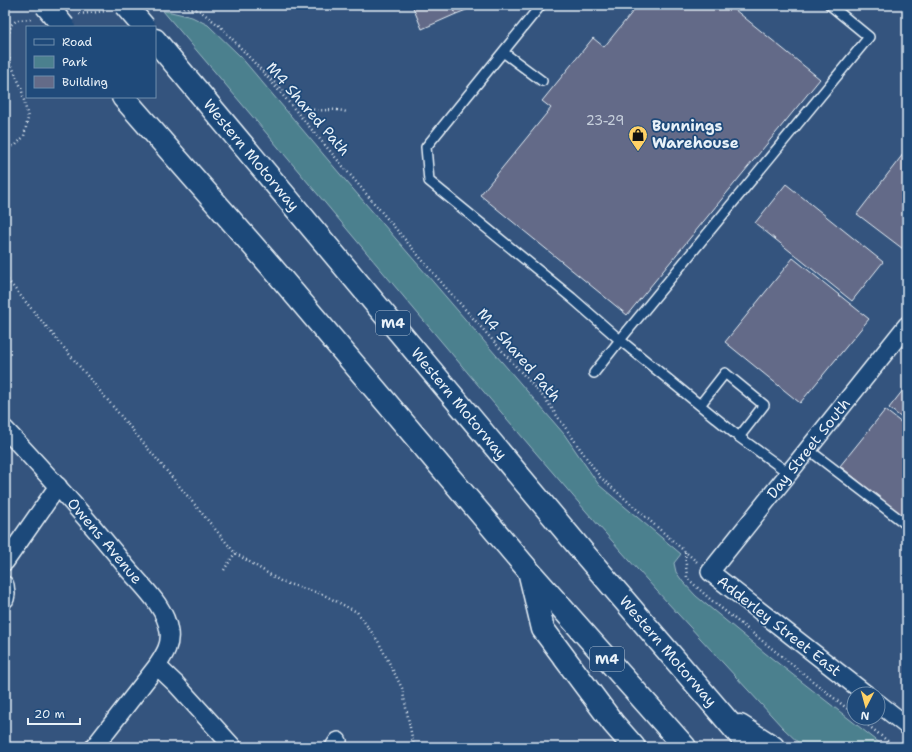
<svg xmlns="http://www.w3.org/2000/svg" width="912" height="752" font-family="'Shantell Sans',sans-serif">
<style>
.green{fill:#4b808e;stroke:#9ab8c3}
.building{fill:#646b88;stroke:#e8f1f8}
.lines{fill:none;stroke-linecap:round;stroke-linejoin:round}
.lane-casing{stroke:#e8f1f8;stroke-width:12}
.street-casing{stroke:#e8f1f8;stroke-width:20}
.highway-casing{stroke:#e8f1f8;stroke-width:25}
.path{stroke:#e8f1f8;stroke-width:2.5;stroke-dasharray:1 3;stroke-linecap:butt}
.lane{stroke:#1f4a7a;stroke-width:9}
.street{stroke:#1f4a7a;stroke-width:17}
.highway{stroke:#1f4a7a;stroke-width:22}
.highway-bridge-casing{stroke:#e8f1f8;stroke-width:25;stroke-linecap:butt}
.highway-bridge{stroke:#1f4a7a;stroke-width:22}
.labels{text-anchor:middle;stroke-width:3.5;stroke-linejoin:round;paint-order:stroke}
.number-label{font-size:13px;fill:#c7d0dc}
.shield{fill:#1f4a7a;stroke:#acbfd2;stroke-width:1}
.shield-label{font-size:14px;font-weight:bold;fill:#e8f1f8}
.street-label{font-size:15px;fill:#e8f1f8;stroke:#1f4a7a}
.poi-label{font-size:15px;font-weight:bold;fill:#e8f1f8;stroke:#1f4a7a;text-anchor:start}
</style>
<rect width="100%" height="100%" fill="#34547e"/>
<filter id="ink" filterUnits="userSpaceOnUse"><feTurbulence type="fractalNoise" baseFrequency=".025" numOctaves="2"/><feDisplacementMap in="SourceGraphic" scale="8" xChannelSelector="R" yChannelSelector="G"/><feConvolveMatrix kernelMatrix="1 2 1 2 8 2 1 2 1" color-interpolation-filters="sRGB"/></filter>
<g filter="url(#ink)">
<path class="green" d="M163 11 171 12 192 17 208 25 240 56 340 174 564 434 599 485 681 554 674 563 676 572 683 582 696 596 765 653 885 747H803L783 728C717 656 649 584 585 510 442 345 304 176 163 11Z"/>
<path class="building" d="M412 5H452L456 14 422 29Z
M452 5H479L456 14Z
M638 5H729L820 79 627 315 480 195 551 108 542 101 593 38 604 47Z
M907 149V252L857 214Z
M786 184 883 262 852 301 755 223Z
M793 258 869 319 800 403 725 342Z
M907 385V422L889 408Z
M885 410 907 427V520L840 466Z"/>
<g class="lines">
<defs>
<path id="lane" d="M541 5 426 147 429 181 572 298 620 340 594 373
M503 52 542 81
M700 405 725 373 764 405 739 437
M809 450 907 525
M790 474 739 437 620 340 869 37 830 5"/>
<g id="street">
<path id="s1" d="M5 429C47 474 89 520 128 569 143 587 166 607 169 632 171 645 164 655 157 666L94 747"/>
<path d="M5 562 58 486"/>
<path d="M5 585 6 594 5 599"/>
<path d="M157 666 176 684 233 747"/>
<path id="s2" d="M866 694 710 572 907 325"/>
<path d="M878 703 907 726"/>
<path d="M334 747 338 741"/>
</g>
<g id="highway">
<path id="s3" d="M155 40 588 558 750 747"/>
<path d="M123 97 270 265 529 571 685 747"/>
<path d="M530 575 543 629 613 723 634 747"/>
<path d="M740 726 773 747"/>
</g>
</defs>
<use href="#lane" class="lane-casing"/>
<use href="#street" class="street-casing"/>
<use href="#highway" class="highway-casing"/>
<path class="path" d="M152 7 169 5 199 10 221 27 263 72 446 288 546 400 600 477 697 562
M79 14 107 11
M268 77C281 87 299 108 316 110 328 111 334 108 347 112
M5 149 16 145 24 136 28 118 21 87 10 62 6 45 11 25 17 20 32 19
M5 277 235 553 282 582 322 594 357 612 378 641 402 688 414 747
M685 552 687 578 711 600 854 714
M224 570 235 553
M859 718 895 747"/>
<use href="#lane" class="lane"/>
<use href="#street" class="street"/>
<use href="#highway" class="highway"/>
<defs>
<path id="highway-bridge" d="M46 5 64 27
M125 5 144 27"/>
</defs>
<use href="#highway-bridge" class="highway-bridge-casing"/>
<use href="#highway-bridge" class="highway-bridge"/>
</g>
</g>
<defs>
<symbol id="shop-pin" viewBox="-11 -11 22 30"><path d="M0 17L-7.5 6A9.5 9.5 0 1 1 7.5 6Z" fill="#ffd166" stroke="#1f4a7a"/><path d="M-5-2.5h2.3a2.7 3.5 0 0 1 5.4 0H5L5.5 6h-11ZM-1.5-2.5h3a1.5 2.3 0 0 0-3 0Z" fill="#111"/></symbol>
</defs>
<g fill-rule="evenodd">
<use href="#shop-pin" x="627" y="124" width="22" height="30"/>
</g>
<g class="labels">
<g class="number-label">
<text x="605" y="125">23-29</text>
</g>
<g class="shield">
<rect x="376" y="311" width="34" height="24" rx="3"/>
<rect x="590" y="647" width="34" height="24" rx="3"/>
</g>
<g class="shield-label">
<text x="393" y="328">M4</text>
<text x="607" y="664">M4</text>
</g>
<g class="street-label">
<text transform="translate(308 109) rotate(49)" y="5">M4 Shared Path</text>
<text dy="5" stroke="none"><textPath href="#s3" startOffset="150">Western Motorway</textPath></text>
<text transform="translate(519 355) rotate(49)" y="5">M4 Shared Path</text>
<text dy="5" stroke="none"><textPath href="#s3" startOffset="474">Western Motorway</textPath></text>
<text dy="5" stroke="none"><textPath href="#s2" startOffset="356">Day Street South</textPath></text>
<text dy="5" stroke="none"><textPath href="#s1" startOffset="150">Owens Avenue</textPath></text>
<text transform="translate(779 626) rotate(38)" y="5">Adderley Street East</text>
<text dy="5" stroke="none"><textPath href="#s3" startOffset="798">Western Motorway</textPath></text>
</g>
<g class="poi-label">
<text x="652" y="131">Bunnings<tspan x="652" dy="17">Warehouse</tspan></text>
</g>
</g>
<rect width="912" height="752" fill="none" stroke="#1f4a7a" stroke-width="20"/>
<rect x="10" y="10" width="892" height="732" fill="none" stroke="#e8f1f8" stroke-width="1.5" filter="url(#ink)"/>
<rect x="26" y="26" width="130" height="72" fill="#1f4a7a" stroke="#6f8dac"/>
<rect x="34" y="39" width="20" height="6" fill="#1f4a7a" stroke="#6f8dac"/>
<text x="62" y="46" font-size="12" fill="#e8f1f8">Road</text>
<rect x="34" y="56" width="20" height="12" fill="#4b808e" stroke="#6f8dac"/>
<text x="62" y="66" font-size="12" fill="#e8f1f8">Park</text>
<rect x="34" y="76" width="20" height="12" fill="#646b88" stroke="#6f8dac"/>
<text x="62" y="86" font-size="12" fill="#e8f1f8">Building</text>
<g transform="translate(866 706) rotate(186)"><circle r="19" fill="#1f4a7a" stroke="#6f8dac"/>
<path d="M0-3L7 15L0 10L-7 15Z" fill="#ffd166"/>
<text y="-6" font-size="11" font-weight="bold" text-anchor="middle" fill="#e8f1f8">N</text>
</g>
<path d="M28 718v6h52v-6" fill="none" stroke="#e8f1f8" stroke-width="2"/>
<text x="34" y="718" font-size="12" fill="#e8f1f8" stroke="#1f4a7a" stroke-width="3" paint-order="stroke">20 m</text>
</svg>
